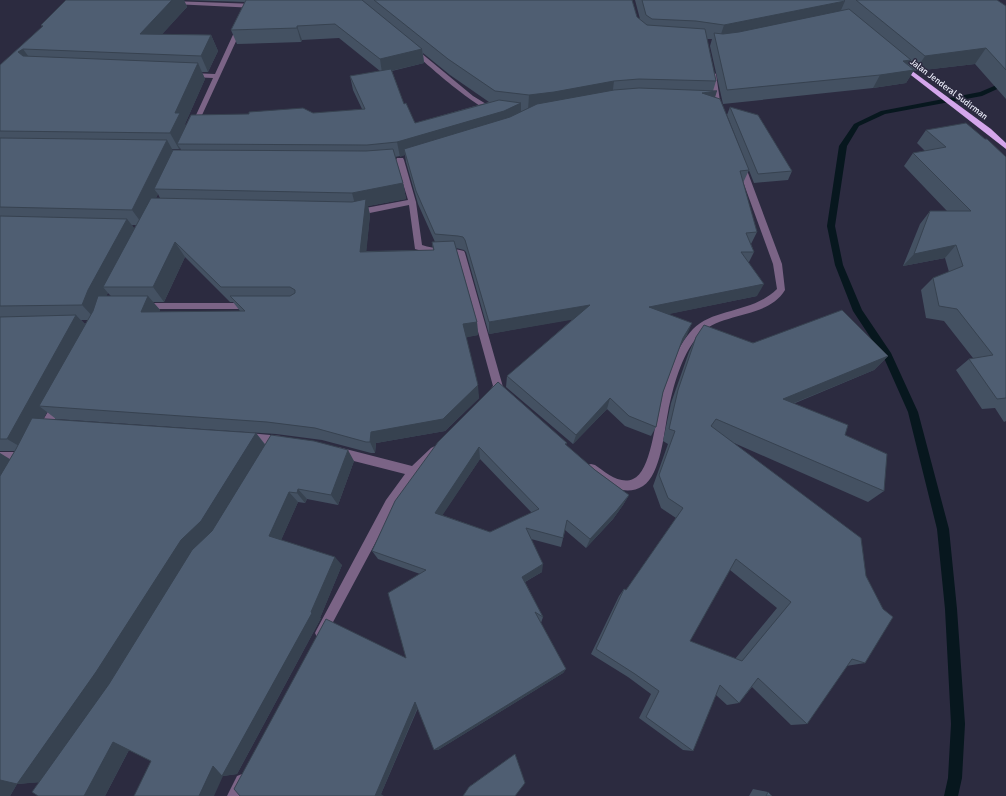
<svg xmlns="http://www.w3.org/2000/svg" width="1006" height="796" font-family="Signika,sans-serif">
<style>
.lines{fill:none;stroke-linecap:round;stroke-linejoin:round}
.stream{fill:#07171e;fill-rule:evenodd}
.minor{fill:#7b6486;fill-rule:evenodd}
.trunk{fill:#d4a6eb;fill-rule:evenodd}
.wall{fill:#445162;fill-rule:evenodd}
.shaded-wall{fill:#374250}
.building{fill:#4f5e72;stroke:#374250;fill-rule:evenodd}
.labels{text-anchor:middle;stroke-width:3;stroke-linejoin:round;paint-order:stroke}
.far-street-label{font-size:9px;fill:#eaebf8;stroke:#2c2b40}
</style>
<rect width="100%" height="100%" fill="#2c2b40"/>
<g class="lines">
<path class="stream" d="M1006 81V85L982 96 885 114 859 126 847 146 835 226 843 265 862 310 891 353 918 412 949 529 957 609 965 724 962 778 958 796H944L948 778 951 724 945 609 937 529 908 412 884 358 853 311 835 265 827 226 839 146 854 124 881 111 980 92Z"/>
<path class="minor" d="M171 1 256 4 259 6 256 8 173 4 171 3Z
M240 24 243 26 197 126 192 127 191 126 213 78 190 77 187 75 190 73 215 74 237 26Z
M411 48H415L473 96 496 110V112C482 114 424 62 411 50Z
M713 72 716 74 720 101 723 109 720 111C712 107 711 83 710 74Z
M397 158H403L404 160 416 202 422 245C435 250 450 247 464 251L465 253 503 387C500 393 495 399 488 397L487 394 493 386 457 255 429 253 415 249 409 205 355 216 351 213 355 210 408 200 396 160Z
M738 163H744L745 165 782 264 785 290C767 320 719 311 698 336 681 356 673 387 668 412 664 432 661 474 643 486 624 498 603 483 587 473L586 469 587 465 591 464 595 465C605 472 620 485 633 479 651 472 655 421 660 404 666 379 675 348 693 329 714 308 753 313 777 289L773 264 737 165Z
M143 303H249L253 306 249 309H143L139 306Z
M58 400 62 401 63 404 62 407 46 435 42 437 38 435 37 432 38 429 54 401Z
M247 433 281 436 285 438 286 441 285 444 281 446 247 443 243 441 242 438 243 435Z
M435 446 439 448 440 451 439 454 418 475 394 508 325 637 321 639 317 637 315 633 317 629 386 500 405 474 338 457 334 455 333 452 334 449 338 447 412 466 431 448Z
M0 452H24L28 454 29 457 28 460 24 462H0Z
M242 774 247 776 249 781 242 796H227L237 776Z"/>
<path class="trunk" d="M900 62 991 129 1006 143V149L898 65 897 64Z"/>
</g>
<path class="wall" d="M66 0H184L187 7 162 34 211 35 218 51 208 72H202L205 79 185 124 186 126 362 109 353 90 350 76 380 71 339 38 302 40 301 42 237 44 231 30 245 2 185 0H632L637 17 640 19 635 0H997L1006 6V99L975 64 915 71 914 70 906 83 873 88 723 104 710 46 712 39H707L716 81 713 91 715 97 749 170 743 183 757 232 751 244 754 252 749 262 757 296 668 314 687 335 680 346 663 392 656 427 651 436 625 426 607 409 573 444 506 387 507 376 573 319 489 334 466 252 464 250 456 248 477 322 478 335 466 337 479 398 445 431 376 443 375 453H371L322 440 276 434 56 419 47 412 43 419 256 433 265 444 354 461 338 505 307 499 305 503 298 502 281 540 342 565 320 618H321L237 774 223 776 151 761 129 750 105 796H38L39 782 17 784 10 796H0L10 459 15 451H0V65L42 27 41 25ZM423 53 450 75 489 102 415 123 404 104 392 71 424 63ZM180 148 181 150 173 151 172 149H179ZM405 155 406 162 418 204 435 242H432L433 250 366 251 370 215 368 206 406 199 403 183 395 157ZM158 194 160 198H156ZM132 225H136L134 229ZM185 257 230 302H233L240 311 159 312 160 310 153 302H164ZM108 293 111 296H106ZM81 320H88L85 324Z
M730 107 792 171 788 180 754 183 727 115Z
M926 130 1006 157V421L1004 422 995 408 982 409 956 370 969 359 973 358 944 321 926 318 921 290 933 278 949 272 945 258 903 266 920 224 930 211H947L904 166 913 153 925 151 917 143Z
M696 337 888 356 874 370 793 404 845 435 884 491 868 502 734 443 865 663 846 666 807 724 791 725 752 687 739 703 727 705 716 695 693 751 683 750 639 718 651 694 628 677 591 654 619 596 624 589 626 590 676 518 661 508 653 486 668 444 663 441 671 403 689 352ZM730 570 777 608 735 659 690 641Z
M438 442 567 443 566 445 595 470 629 495 623 505 613 519 586 548 565 530 561 547 531 539 542 572 525 582 543 617 541 623 566 669 563 673 438 750 418 708 381 794 240 796 406 658 420 574 378 559 372 551ZM480 459 532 513 490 532 442 515Z
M515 754 525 783 463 796 470 786Z
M753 789 768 792 772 796H749Z"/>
<path class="shaded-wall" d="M172 0H184L187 7 148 50 140 34Z
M845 1 838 17 719 40 724 25Z
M297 26 302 40 301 42 297 28Z
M211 35 218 51 208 72 201 56Z
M986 48 975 64 915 71 925 56Z
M23 49 34 64 18 52Z
M422 49 424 63 382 73 380 59Z
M911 60 904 71 914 70 906 83 873 88 880 75 903 61Z
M198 63 205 79 185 124 188 129 177 144 180 148 179 149 170 133 175 113Z
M614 81 612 97 528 111 529 95Z
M717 91 713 104 702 93Z
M521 103V118L404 149 405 155 400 157 397 142Z
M167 140 176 156 154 189 158 194 143 225 132 210Z
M403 183 406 199 368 206 370 215 365 266 360 252 356 208 352 193Z
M127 219 139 234 103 287 108 293 102 305 96 320 82 305 88 290Z
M175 242 185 257 164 302 153 287Z
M956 245 945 258 903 266 914 254Z
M764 284 757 296 645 319 649 307Z
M148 296 160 310 153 326 141 312Z
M590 305 588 317 489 334V322Z
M76 315 90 330 39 406 47 412 26 450 7 439Z
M477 322 478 335 464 338 463 324Z
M692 323 687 335 678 349 683 338Z
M888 356 874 370 772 412 783 399Z
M478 385 479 398 445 431 376 443 375 453 370 442 371 432Z
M610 398 607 409 573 444 576 435Z
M256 433 265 445 214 530 43 782 17 784 10 796H0V779L181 540Z
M479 447 480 459 438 522 435 513Z
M348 450 354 461 338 505 331 495Z
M0 453 18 464 0 495Z
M298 489 307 499 305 503 297 493Z
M289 492 298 502 279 545 269 536Z
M629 495 623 505 613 519 586 548 590 539Z
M335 557 342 565 320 618H321L237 774 223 776 214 796H199L213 766 311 612Z
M543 564 542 572 521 584 522 577Z
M566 669 563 673 438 750H434Z
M415 702 419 704 381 794 384 796H375Z
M113 742H133L105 796H84Z"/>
<path class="building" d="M66 0H172L140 34 211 35 201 56 23 49 18 52 23 56 198 63 175 113H180L170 133 0 131V65L43 26 41 25Z
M246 0H362L422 49 380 59 335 24 297 26V28L231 30Z
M374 0H632L637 17 647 25 705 29 716 81 639 79 614 81 554 92 529 95 495 91 448 59Z
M642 0H844L845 1 724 25 696 21 652 19 646 15Z
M856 0H997L1006 6V70L986 48 925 56Z
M849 9 911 60 903 61 914 70 880 75 727 90 714 33 723 34 739 32Z
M391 69 404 104 406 103 415 123 499 100 521 103 504 111 397 142 367 145 177 144 191 115 249 114V112L303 108 313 113 365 109 350 76Z
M639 88 717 91 702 93 720 99 749 170 740 171 757 232 746 233 754 252H741L764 284 649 307 692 323 683 338 663 392 656 427 629 416 610 398 576 435 507 376 590 305 489 322 465 240 463 237 458 236 435 234 416 191 404 149 510 117 537 104 614 90Z
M730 107 758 115 792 171 758 174Z
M966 123 985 139H987L1006 157V398L997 399 969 359 993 355 957 309 939 306 933 278 963 266 956 245 914 254 930 211H971L913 153 946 147 926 130Z
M0 138 167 140 132 210 0 207Z
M393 149 403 183 352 193 154 189 173 150 366 151Z
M151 198 352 202 366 199 360 252 434 250 432 242 454 241 477 322 463 324 478 385 443 419 371 432 370 442H366L315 428 267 422 39 406 93 311 98 296H148L141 312 245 311 230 296H290L295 293V290L290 287H221L175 242 153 287H103Z
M0 216 127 219 88 290 82 305 0 306Z
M842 310 888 356 783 399 848 425 845 435 887 454 884 491 716 419 711 426 861 538 866 576 883 609 893 617 865 663 852 659 807 724 758 678 739 703 720 685 693 751 646 717 659 691 635 674 596 649 624 589 626 590 683 508 668 498 659 475 675 431 669 429 678 390 696 337 704 325 753 343ZM736 559 791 602 742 661 690 641Z
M76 315 7 439H0V317Z
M498 382 567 443 565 444 595 470 629 495 617 510 590 539 567 520 563 538 526 528 543 564 522 577 543 617 535 612 566 669 434 750 415 702 375 796H240L234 789 326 619 406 658 388 593 426 570 372 551 395 501 438 442ZM479 447 539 509 490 532 435 513Z
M32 418 256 433 201 521 181 540 96 672 17 784 0 780V476L16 449Z
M271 435 314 441 348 450 331 495 298 489 297 493 289 492 269 536 335 557 311 612 312 613 222 776 213 766 199 796H134L151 761 113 742 84 796H38L32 792 109 684 192 550 212 531Z
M515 754 525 783 515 796H463L469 787Z
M768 792 772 796H766Z"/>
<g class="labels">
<g class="far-street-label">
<text transform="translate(949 89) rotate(37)" y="3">Jalan Jenderal Sudirman</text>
</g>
</g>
</svg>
